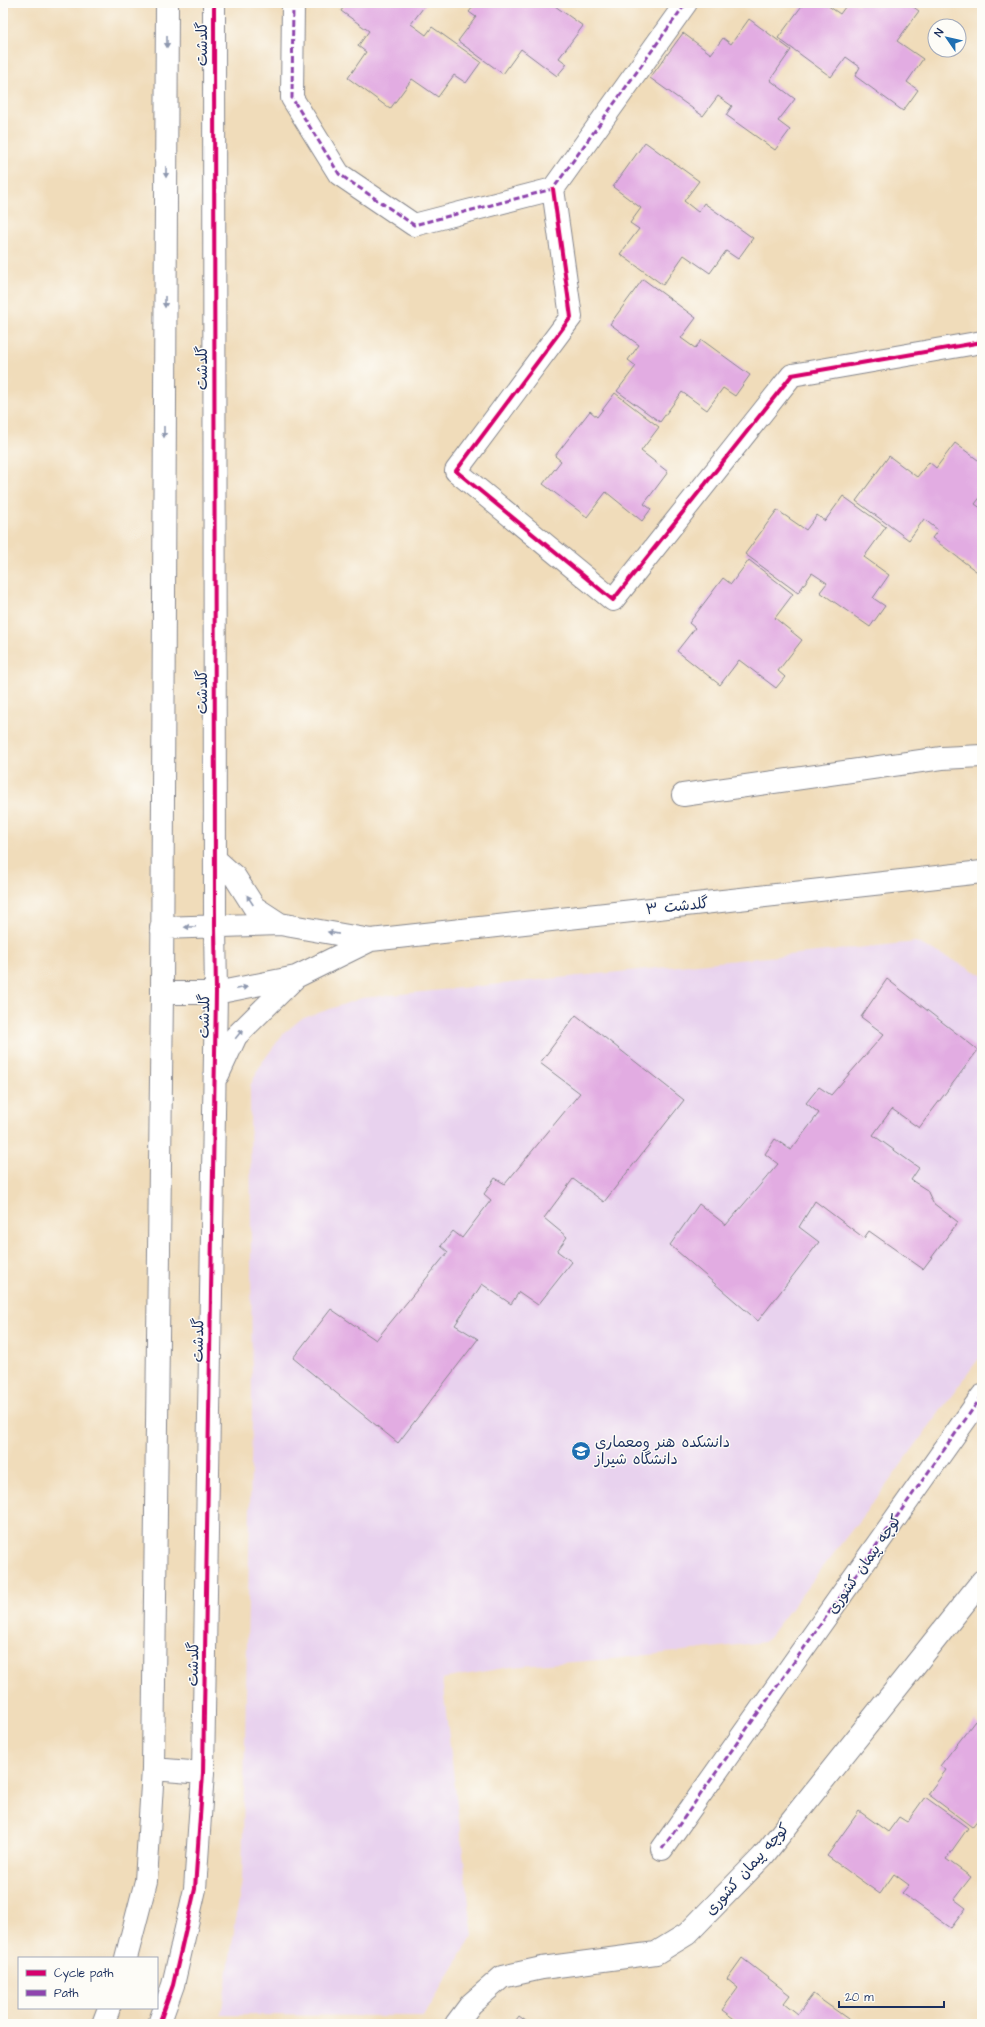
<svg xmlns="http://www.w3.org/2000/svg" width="985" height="2027" font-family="'Architects Daughter','Playpen Sans Arabic',sans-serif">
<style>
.built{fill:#e8d2ee}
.building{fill:#e2ace2}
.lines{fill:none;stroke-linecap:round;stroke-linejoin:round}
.minor-casing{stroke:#86868c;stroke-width:24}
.minor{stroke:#fff;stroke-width:22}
.quiet{stroke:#8e44ad;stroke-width:3;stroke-dasharray:6 3;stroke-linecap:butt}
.cycleway-casing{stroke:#fdfcf7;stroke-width:6}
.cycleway{stroke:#d6006c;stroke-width:4}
.oneway{fill:#8d97ae}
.labels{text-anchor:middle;stroke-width:3;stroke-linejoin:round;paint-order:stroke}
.street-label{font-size:15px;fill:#1b2f5e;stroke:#fdfcf7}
.poi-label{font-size:15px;fill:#1b2f5e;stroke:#fdfcf7;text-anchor:start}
</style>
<rect width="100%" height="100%" fill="#fdfcf7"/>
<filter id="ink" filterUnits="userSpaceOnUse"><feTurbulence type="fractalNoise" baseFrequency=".025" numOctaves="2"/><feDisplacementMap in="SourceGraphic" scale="8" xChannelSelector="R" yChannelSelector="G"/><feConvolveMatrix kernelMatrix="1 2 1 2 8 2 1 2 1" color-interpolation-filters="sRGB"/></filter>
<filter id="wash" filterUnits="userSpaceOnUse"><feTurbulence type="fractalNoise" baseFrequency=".012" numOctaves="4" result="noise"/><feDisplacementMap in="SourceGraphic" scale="16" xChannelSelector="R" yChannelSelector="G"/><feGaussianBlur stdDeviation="0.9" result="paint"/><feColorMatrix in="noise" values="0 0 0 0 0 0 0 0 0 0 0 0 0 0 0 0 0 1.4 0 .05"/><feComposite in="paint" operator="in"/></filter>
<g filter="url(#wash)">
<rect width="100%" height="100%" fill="#f0dcba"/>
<path class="built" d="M916 942 982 975V1354L885 1487 765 1642 612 1659 509 1667 442 1679 473 1936 423 2016 221 2015 242 1880 252 1416 250 1086 261 1064 283 1034 301 1019 362 998Z"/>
<g id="blocks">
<path class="building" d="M346 3H424L426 4 411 24 426 35 432 27 481 62 466 83 454 75 438 97 412 79 390 109 348 78 366 52 358 46 369 31 341 11Z
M476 3H557L555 6 583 26 559 58 567 64 557 76 521 49 503 74 458 41 476 17 469 12Z
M804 3H824L840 14 848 3H856L858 5 860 3H908L919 11 897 41 923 59 907 82 918 90 903 111 855 76 860 67 846 57 831 77 778 38Z
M749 19 791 50 770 80 795 99 778 121 790 130 775 150 726 115 732 106 718 96 703 116 650 78 683 33 711 54 723 38 731 44Z
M645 142 699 181 684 201 698 212 704 203 753 238 738 259 726 251 710 273 684 255 663 285 620 254 639 229 630 223 641 208 613 187Z
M643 279 696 318 681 338 695 348 702 340 750 375 735 396 723 388 707 410 682 392 660 422 617 391 636 366 628 360 639 345 610 324Z
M615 393 659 427 641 451 668 472 644 504 651 509 642 521 606 492 587 517 543 484 561 461 555 456 590 411 597 417Z
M955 443 982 463V495L975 504 982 509V572L980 574 932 538 938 530 924 519 909 540 856 501 889 456 917 477 929 462 936 468Z
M843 496 886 527 864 557 889 575 873 598 885 606 870 627 820 592 827 583 812 573 798 593 745 554 777 510 806 530 817 515 825 521Z
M749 560 793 594 775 618 802 640 778 671 785 677 776 688 739 660 720 685 677 651 695 628 689 623 723 578 731 584Z
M887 979 978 1050 919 1128 892 1109 873 1135 919 1168 911 1180 927 1190 933 1203 958 1222 923 1269 869 1231 864 1238 815 1201 799 1227 819 1242 758 1321 670 1245 699 1204 726 1225 778 1164 765 1154 775 1139 791 1150 819 1113 806 1103 819 1087 831 1095 884 1034 861 1017Z
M576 1015 684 1100 604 1202 573 1179 544 1218 567 1237 557 1251 572 1262 538 1305 519 1292 511 1304 482 1284 455 1325 478 1339 398 1443 293 1358 331 1309 376 1340 448 1252 441 1246 453 1231 462 1238 491 1200 484 1194 495 1178 505 1184 580 1093 540 1063Z
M975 1721 982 1727V1814L972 1827 928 1794 946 1770 940 1766Z
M925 1797 968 1828 946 1859 971 1877 954 1899 966 1908 951 1928 902 1893 909 1885 894 1874 880 1894 827 1856 859 1811 888 1832 899 1817 907 1822Z
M742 1958 790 1995 784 2003 798 2014 813 1994 855 2024H741L722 2010 738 1988 727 1979Z
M519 2016 530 2024H513Z"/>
</g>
</g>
<g filter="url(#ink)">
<use href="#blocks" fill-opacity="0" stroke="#86868c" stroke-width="1"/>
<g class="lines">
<defs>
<path id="minor" d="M293 3 292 98 339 174 414 225 553 189 686 3
M553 189 571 317 456 471 613 600 792 375 982 342
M683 795 942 758 982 756
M215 859 235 877 254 907 280 924
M161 928 280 924 371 940 982 872
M162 993H216L296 977 371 940
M218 1075 236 1036 296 977
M153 1769 203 1773
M662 1849 982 1396
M126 1958 146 1881 153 1769 162 993 167 3
M103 2024 109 2008
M159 2024 173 1985 195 1889 203 1773 216 993 215 926 214 3
M456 2024 471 2004 502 1977 542 1968 656 1953 687 1934 763 1856 982 1581"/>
</defs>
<use href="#minor" class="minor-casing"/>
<use href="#minor" class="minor"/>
<path class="quiet" d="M293 3 292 98 339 174 414 225 553 189 686 3
M662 1849 982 1396"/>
<defs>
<path id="cycleway" d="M553 189 571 317 456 471 613 600 792 375 982 342
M159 2024 173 1985 195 1889 203 1773 216 993 215 926 214 3"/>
</defs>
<use href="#cycleway" class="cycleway-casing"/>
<use href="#cycleway" class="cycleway"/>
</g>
<defs><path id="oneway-solid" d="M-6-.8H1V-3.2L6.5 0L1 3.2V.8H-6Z"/></defs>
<g class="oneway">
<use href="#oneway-solid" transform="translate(167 42) rotate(90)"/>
<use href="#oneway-solid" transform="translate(166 172) rotate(90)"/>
<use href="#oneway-solid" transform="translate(165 302) rotate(90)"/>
<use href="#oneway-solid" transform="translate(164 432) rotate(90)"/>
<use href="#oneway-solid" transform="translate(250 900) rotate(-123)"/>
<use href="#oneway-solid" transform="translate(190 927) rotate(178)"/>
<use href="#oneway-solid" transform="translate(333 933) rotate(-169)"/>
<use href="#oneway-solid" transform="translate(242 988) rotate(-11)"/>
<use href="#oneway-solid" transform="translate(239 1034) rotate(-51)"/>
</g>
</g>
<defs>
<symbol id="university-disc" viewBox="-11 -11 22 22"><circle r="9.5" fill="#1f6fb2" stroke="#fdfcf7"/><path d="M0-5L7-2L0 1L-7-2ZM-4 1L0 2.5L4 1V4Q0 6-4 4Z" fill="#fff"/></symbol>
</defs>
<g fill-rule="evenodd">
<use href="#university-disc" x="570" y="1440" width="22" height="22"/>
</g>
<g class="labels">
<g class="street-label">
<text transform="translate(202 44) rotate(-90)" y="5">گلدشت</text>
<text transform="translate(202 368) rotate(-90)" y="5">گلدشت</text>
<text transform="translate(202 692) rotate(-90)" y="5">گلدشت</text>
<text transform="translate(677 906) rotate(-6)" y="5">گلدشت ۳</text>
<text transform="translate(204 1016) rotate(-89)" y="5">گلدشت</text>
<text transform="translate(198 1340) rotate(-89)" y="5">گلدشت</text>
<text transform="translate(864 1564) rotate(-55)" y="5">کوچه پیمان کشوری</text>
<text transform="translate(193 1664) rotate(-89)" y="5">گلدشت</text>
<text transform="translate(747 1869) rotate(-48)" y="5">کوچه پیمان کشوری</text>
</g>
<g class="poi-label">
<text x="595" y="1447">دانشکده هنر‌ ومعماری<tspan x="595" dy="17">دانشگاه شیراز</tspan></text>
</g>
</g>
<rect width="985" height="2027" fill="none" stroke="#fdfcf7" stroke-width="16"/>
<rect x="18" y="1957" width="140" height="52" fill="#fdfcf7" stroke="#a3aaba"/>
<rect x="26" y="1970" width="20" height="6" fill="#d6006c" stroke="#a3aaba"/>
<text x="54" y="1977" font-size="12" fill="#1b2f5e">Cycle path</text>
<rect x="26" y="1990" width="20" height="6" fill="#8e44ad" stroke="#a3aaba"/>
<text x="54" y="1997" font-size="12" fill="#1b2f5e">Path</text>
<g transform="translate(947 38) rotate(304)"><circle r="19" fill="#fdfcf7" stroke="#a3aaba"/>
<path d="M0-3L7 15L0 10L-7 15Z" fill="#1f6fb2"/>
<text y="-6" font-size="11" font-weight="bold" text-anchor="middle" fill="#1b2f5e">N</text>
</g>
<path d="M839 2001v6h105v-6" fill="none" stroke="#1b2f5e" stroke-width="2"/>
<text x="845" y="2001" font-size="12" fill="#1b2f5e" stroke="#fdfcf7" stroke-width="3" paint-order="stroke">20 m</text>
</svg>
